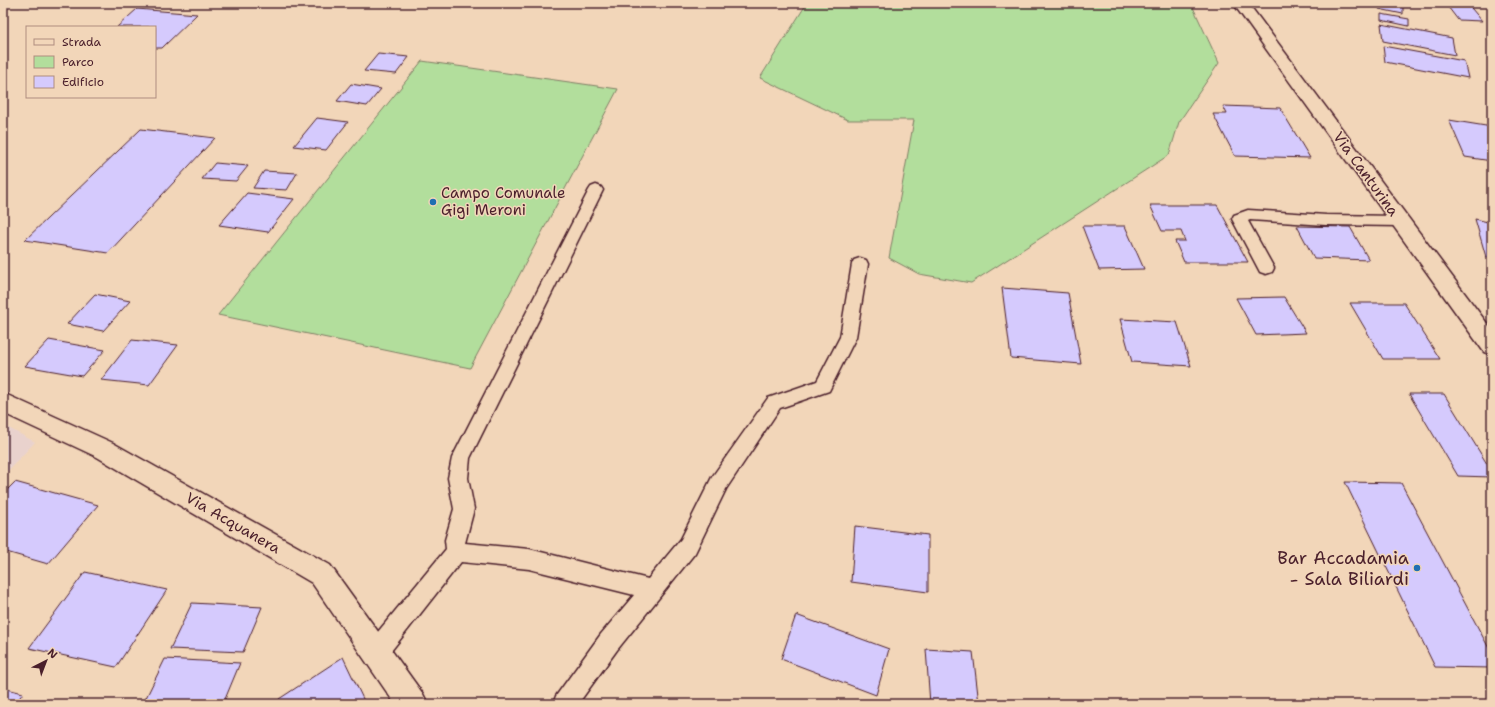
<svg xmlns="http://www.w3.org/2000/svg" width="1495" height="707" font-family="'Shantell Sans',sans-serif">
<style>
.built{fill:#e9d2cd}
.green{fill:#b2de9c;stroke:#7e7e64}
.building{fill:#d5cafd;stroke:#4a1f2b}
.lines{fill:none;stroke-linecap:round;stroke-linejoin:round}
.lane-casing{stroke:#4a1f2b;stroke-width:3}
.street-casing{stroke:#4a1f2b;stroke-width:3}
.secondary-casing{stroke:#4a1f2b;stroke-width:3}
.lane{fill:#f2d6b9;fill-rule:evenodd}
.street{fill:#f2d6b9;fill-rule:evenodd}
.secondary{fill:#f2d6b9;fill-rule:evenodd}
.poi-dot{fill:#1f6fb2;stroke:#f2d6b9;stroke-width:1.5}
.labels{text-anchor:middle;stroke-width:3;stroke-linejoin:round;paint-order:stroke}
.street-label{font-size:15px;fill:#4a1f2b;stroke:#f2d6b9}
.poi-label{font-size:15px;fill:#4a1f2b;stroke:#f2d6b9;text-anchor:start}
.near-poi-label{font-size:18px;fill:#4a1f2b;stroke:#f2d6b9;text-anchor:end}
</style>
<rect width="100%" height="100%" fill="#f2d6b9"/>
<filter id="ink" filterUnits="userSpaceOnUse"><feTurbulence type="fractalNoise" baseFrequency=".025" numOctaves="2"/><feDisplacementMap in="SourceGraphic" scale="8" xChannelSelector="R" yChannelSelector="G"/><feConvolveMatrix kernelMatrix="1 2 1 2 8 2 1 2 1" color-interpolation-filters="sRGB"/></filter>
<g filter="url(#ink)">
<path class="built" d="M3 425 35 442 3 476Z"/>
<path class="green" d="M807 3H1191L1219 63 1179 122 1169 155 971 283 919 274 889 258 914 120H848L760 78Z
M422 61 618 89 470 368 218 315Z"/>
<path class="building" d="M1379 3 1403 4V14L1379 9Z
M1445 3H1467L1482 21 1458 20Z
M137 9 197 14 162 48H155V27H117Z
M1381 14 1409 19V26L1381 20Z
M1381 24 1452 38 1455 55 1383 41Z
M1383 46 1464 61 1468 78 1385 62Z
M378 54 409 57 396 74 364 71Z
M351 84 381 89 367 106 337 101Z
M1223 106 1280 108 1310 158 1235 156 1213 114H1227Z
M317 118 348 122 326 150 294 146Z
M1449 120 1492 127V161L1465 157Z
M141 129 215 138 108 253 25 240Z
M215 163 248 166 236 181 202 179Z
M264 171 297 173 287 190 253 188Z
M247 193 294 199 268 232 219 225Z
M1150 205H1217L1248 262H1184L1175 241H1185L1181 231H1162Z
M1475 219 1492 223V258L1486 257Z
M1082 226H1125L1144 269 1099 270Z
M1297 226 1350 227 1369 260 1314 258Z
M1002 288 1068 293 1081 364 1011 358Z
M95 294 130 301 103 331 67 324Z
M1284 297 1306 333 1256 335 1236 298Z
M1350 303H1404L1440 359H1383Z
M1120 319 1177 322 1191 366 1132 362Z
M49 340 105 350 82 376 25 366Z
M132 340 178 345 149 385 101 380Z
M1409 394H1444L1492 472V477L1458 476Z
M15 482 98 505 48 564 3 551V494Z
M1345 482 1401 483 1492 654V668L1435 667Z
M855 526 928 535V592L851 582Z
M85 572 167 590 116 667 29 648Z
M192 603 262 607 243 652 170 649Z
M796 615 889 649 876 695 781 659Z
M926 649 973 652 979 704H930Z
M343 657 364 701 360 704H281L279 699Z
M165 659 240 663 223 704H143Z
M3 688 23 693 15 704H3Z"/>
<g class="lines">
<defs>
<path id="lane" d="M596 185 601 187 603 190 470 458 468 478 474 509 465 543 529 549 648 579 681 539 712 477 768 398 817 381 840 337 852 264 854 260 860 258 866 260 868 264 856 337 829 391 780 408 726 489 695 553 617 650 578 704H553L556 696 601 634 634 595 529 569 461 562 384 660 376 663 368 660 365 652 368 644 446 549 445 540 454 509 448 478 452 458 589 190 591 187Z
M1248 210 1326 215 1400 216 1405 217 1407 221 1405 225 1400 226 1326 225 1250 220 1248 221 1274 268 1272 272 1266 274 1260 272 1232 219 1234 215Z"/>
<path id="street" d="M3 393 113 443 330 565 423 694 428 704H395L312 583 97 457 3 413Z"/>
<path id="secondary" d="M1233 3H1248L1492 330V355L1484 352Z"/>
</defs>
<use href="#lane" class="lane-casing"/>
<use href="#street" class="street-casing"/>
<use href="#secondary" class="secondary-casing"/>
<use href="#lane" class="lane"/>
<use href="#street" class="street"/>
<use href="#secondary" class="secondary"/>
</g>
</g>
<g class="poi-dot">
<circle cx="433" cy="202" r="4"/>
<circle cx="1417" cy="568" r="4"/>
</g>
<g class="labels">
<g class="street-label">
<text transform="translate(1366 174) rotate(54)" y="5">Via Canturina</text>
<text transform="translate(233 523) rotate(30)" y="5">Via Acquanera</text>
</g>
<g class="poi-label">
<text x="441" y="198">Campo Comunale<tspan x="441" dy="17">Gigi Meroni</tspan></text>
</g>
<g class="near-poi-label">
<text x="1409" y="564">Bar Accadamia<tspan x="1409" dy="21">- Sala Biliardi</tspan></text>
</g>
</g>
<rect width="1495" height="707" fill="none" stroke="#f2d6b9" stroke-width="16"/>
<rect x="8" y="8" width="1479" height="691" fill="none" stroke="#4a1f2b" stroke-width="1.5" filter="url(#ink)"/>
<rect x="26" y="26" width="130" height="72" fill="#f2d6b9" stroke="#af8d80"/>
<rect x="34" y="39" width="20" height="6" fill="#f2d6b9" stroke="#af8d80"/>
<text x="62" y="46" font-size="12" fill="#4a1f2b">Strada</text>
<rect x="34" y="56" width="20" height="12" fill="#b2de9c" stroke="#af8d80"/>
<text x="62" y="66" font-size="12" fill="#4a1f2b">Parco</text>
<rect x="34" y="76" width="20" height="12" fill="#d5cafd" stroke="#af8d80"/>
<text x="62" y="86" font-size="12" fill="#4a1f2b">Edificio</text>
<g transform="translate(46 661) rotate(42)" stroke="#f2d6b9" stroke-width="3" paint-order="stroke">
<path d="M0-3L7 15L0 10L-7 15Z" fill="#4a1f2b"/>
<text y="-6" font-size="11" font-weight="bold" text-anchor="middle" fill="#4a1f2b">N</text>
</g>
</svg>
